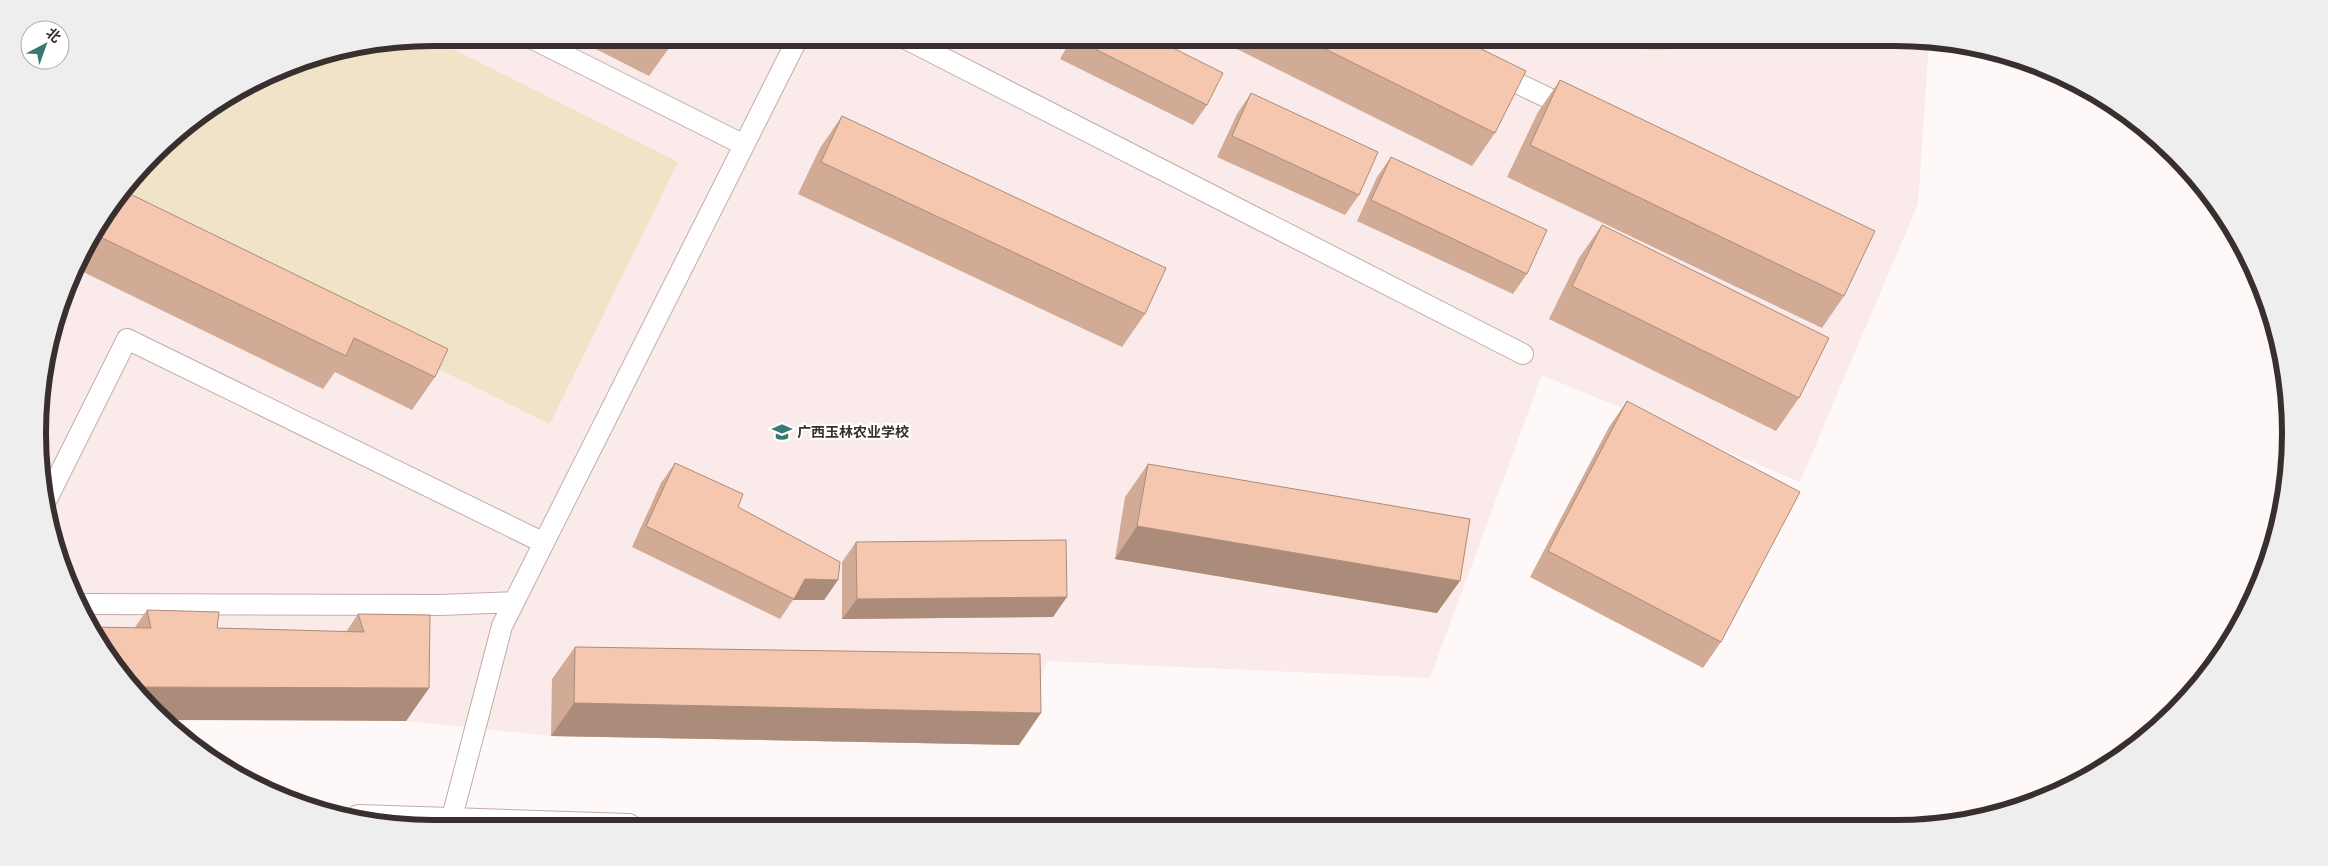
<svg xmlns="http://www.w3.org/2000/svg" width="2328" height="866" font-family="Rubik,'Noto Sans SC',sans-serif">
<style>
.built{fill:#faebea}
.green{fill:#f1e3c7}
.lines{fill:none;stroke-linecap:round;stroke-linejoin:round}
.service-casing{stroke:#c5aaaa;stroke-width:22}
.primary-casing{stroke:#c5aaaa;stroke-width:30}
.service{stroke:#fff;stroke-width:20}
.primary{stroke:#fff;stroke-width:28}
.wall{fill:#d2ab96}
.shaded-wall{fill:#ab8b7a}
.building{fill:#f4c7ae;stroke:#ab8b7a}
.labels{text-anchor:middle;stroke-width:4.5;stroke-linejoin:round;paint-order:stroke}
.poi-label{font-size:14px;font-weight:bold;fill:#3a2f2f;stroke:#fff;text-anchor:start}
.rim{fill:none;stroke:#3a2f2f;stroke-width:6}
</style>
<rect width="100%" height="100%" fill="#fef8f8"/>
<path class="built" d="M433 38H1895L1929 42 1918 204 1800 482 1542 375 1430 678 1047 661 1019 745 551 736 406 721 104 652 68 585 45 510 41 381 59 306 90 236 172 135 235 91 306 59Z"/>
<path class="green" d="M431 38 678 162 550 424 112 209 172 135 235 91 306 59Z
M1609 38H1740L1729 43 1654 51 1623 44Z"/>
<g class="lines">
<defs>
<path id="service" d="M531 38 744 145
M904 38 1523 354
M1496 73 1571 109
M45 503 127 339 544 543
M78 604 440 605 514 602
M451 821 502 626 798 38"/>
<path id="primary" d="M359 819 628 828"/>
</defs>
<use href="#service" class="service-casing"/>
<use href="#primary" class="primary-casing"/>
<use href="#service" class="service"/>
<use href="#primary" class="primary"/>
</g>
<path class="wall" d="M574 38H675L672 44 649 76Z
M1072 38H1153L1207 105 1193 125 1060 59Z
M1215 38H1459L1495 133 1472 166Z
M1560 80 1844 296 1822 328 1507 177 1538 112Z
M1251 93 1359 195 1345 215 1217 157 1237 114Z
M842 116 1145 314 1122 347 798 194 820 148Z
M1391 157 1527 274 1513 294 1357 221 1377 177Z
M126 192 435 377 412 410 335 372 323 389 75 268 90 236Z
M1602 225 1799 398 1776 431 1549 319 1579 258Z
M1627 401 1721 642 1703 668 1530 577 1609 427Z
M675 463 838 580 824 600H793L780 619 632 547 661 483Z
M1148 464 1437 613 1115 559 1125 497Z
M856 542 1053 617 842 619V562Z
M147 610 217 628 346 632 358 614 429 688 406 721 135 627Z
M575 647 1019 745 551 736 552 679Z"/>
<path class="shaded-wall" d="M1137 526 1460 581 1437 613 1115 559Z
M805 579 838 580 824 600H793Z
M1067 597 1053 617 842 619 857 599Z
M136 687 429 688 406 721 167 720Z
M574 703 1041 713 1019 745 551 736Z"/>
<path class="building" d="M660 38H675L672 44Z
M1075 38H1153L1223 73 1207 105 1075 39Z
M1303 38H1459L1526 71 1495 133Z
M1560 80 1875 231 1844 296 1530 145Z
M1251 93 1378 152 1359 195 1232 136Z
M842 116 1166 268 1145 314 821 162Z
M1391 157 1547 230 1527 274 1371 200Z
M126 192 448 349 435 377 354 338 346 356 92 233Z
M1602 225 1829 338 1799 398 1572 286Z
M1627 401 1800 492 1721 642 1548 551Z
M675 463 743 494 738 507 840 562 838 580 805 579 794 599 646 526Z
M1148 464 1470 519 1460 581 1137 526Z
M1066 540 1067 597 857 599 856 542Z
M147 610 219 612 217 628 364 632 358 614 430 615 429 688 136 687 104 652 90 627 151 628Z
M575 647 1040 654 1041 713 574 703Z"/>
<defs>
<symbol id="school-bare" viewBox="-9 -9 18 18"><path d="M0-5L7-2L0 1L-7-2ZM-4 1L0 2.5L4 1V4Q0 6-4 4Z" fill="#367b71" stroke="#fff" stroke-width="2.5" paint-order="stroke"/></symbol>
</defs>
<g fill-rule="evenodd">
<use href="#school-bare" x="768" y="418" width="28" height="28"/>
</g>
<g class="labels">
<g class="poi-label">
<text x="797" y="437">广西玉林农业学校</text>
</g>
</g>
<path d="M0 0H2328V866H0ZM433 46H1895A387 387 0 0 1 2282 433V433A387 387 0 0 1 1895 820H433A387 387 0 0 1 46 433V433A387 387 0 0 1 433 46Z" fill="#efeeee" fill-rule="evenodd"/>
<path class="rim" d="M433 46H1895A387 387 0 0 1 2282 433V433A387 387 0 0 1 1895 820H433A387 387 0 0 1 46 433V433A387 387 0 0 1 433 46Z"/>
<g transform="translate(45 45) rotate(41)"><circle r="24" fill="#ffffff" stroke="#b0acac"/>
<path d="M0-4L9 19L0 12L-9 19Z" fill="#367b71"/>
<text y="-8" font-size="14" font-weight="bold" text-anchor="middle" fill="#3a2f2f">北</text>
</g>
</svg>
